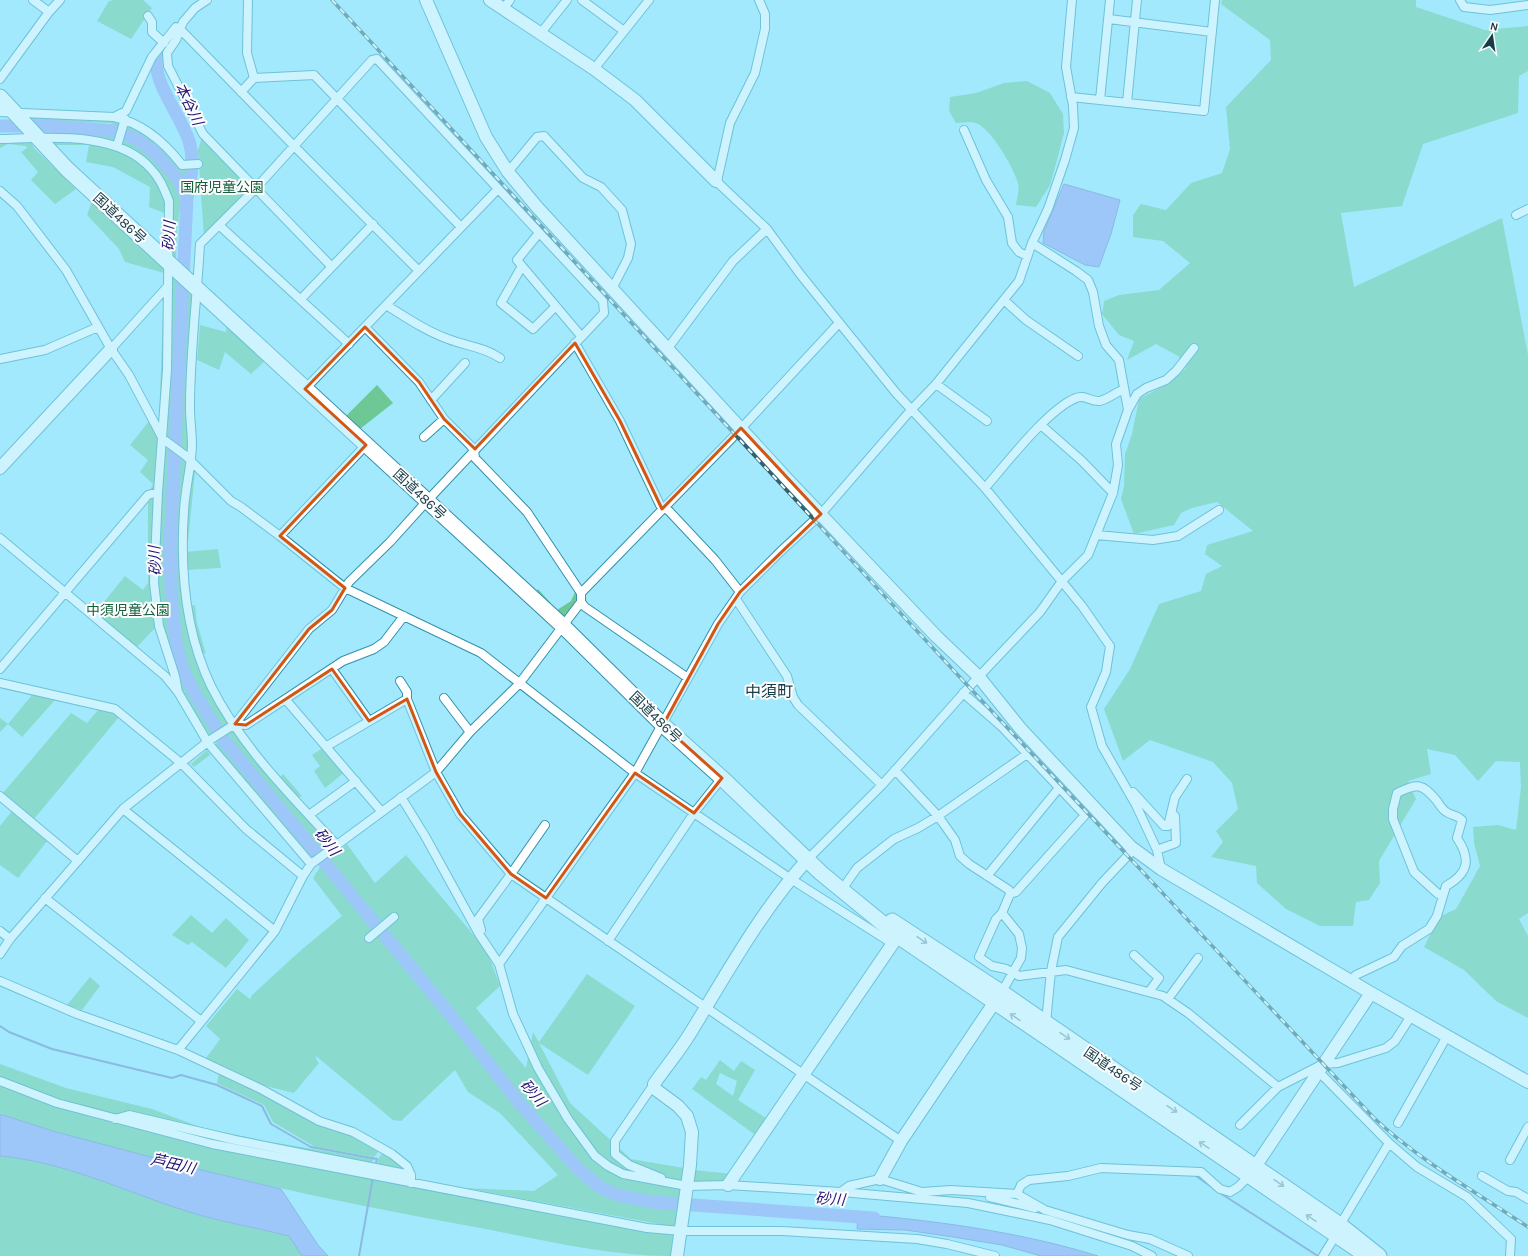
<svg xmlns="http://www.w3.org/2000/svg" width="1528" height="1256" font-family="Karla,'Noto Sans JP',sans-serif">
<style>
.green{fill:#6dc895;fill-rule:evenodd}
.water{fill:#949ef2;stroke:#6e81bf}
.lines{fill:none;stroke-linecap:round;stroke-linejoin:round}
.stream{stroke:#6e81bf;stroke-width:2}
.river{stroke:#949ef2;stroke-width:13}
.street-casing{stroke:#3192aa;stroke-width:10}
.secondary-casing{stroke:#3192aa;stroke-width:14}
.highway-casing{stroke:#3192aa;stroke-width:17}
.street{stroke:#fff;stroke-width:8}
.secondary{stroke:#fff;stroke-width:12}
.highway{stroke:#fff;stroke-width:15}
.rail-casing{stroke:#33616e;stroke-width:3.5}
.rail{stroke:#fdfdfd;stroke-width:2;stroke-dasharray:6;stroke-linecap:butt}
.oneway{stroke:#8a9ea3}
.marked{fill:none;stroke:#d35612;stroke-width:3;stroke-linejoin:round}
.labels{text-anchor:middle;stroke-width:4;stroke-linejoin:round;paint-order:stroke}
.park-label{font-size:14px;fill:#155f3c;stroke:#fdfdfd}
.street-label{font-size:14px;fill:#153c47;stroke:#fdfdfd}
.water-label{font-size:15px;font-style:italic;fill:#221475;stroke:#fdfdfd}
.quarter-label{font-size:16px;fill:#153c47;stroke:#fdfdfd}
</style>
<rect width="100%" height="100%" fill="#a2e9fe"/>
<path class="green" d="M114 0H143L152 8 131 39 97 21 109 1Z
M1222 0H1416V7L1485 30 1528 26V71L1519 76 1518 113 1423 144 1402 206 1341 213 1354 287 1502 218 1528 355V913L1519 919 1528 936V1018L1496 1001 1464 970 1424 947 1439 917 1456 909 1480 866 1474 843 1473 827 1498 825 1516 830 1521 787 1520 762 1496 761 1478 781 1455 755 1427 749 1431 774 1408 781 1416 799 1379 861 1380 883 1369 900 1356 902 1353 926H1320L1286 909 1257 883 1256 866 1211 857 1223 842 1216 831 1238 809 1232 783 1213 762 1150 740 1123 761 1104 709 1130 669 1159 604 1201 591 1206 574 1222 566 1205 554 1207 545 1253 531 1217 502 1192 508 1181 513 1174 525 1134 534 1121 499 1124 486 1125 454 1132 434 1139 399 1169 383 1186 368 1178 356 1156 344 1127 360 1134 341 1119 335 1102 314 1104 301 1119 295 1159 290 1190 263 1163 241 1133 237V215L1141 204 1166 210 1191 183 1222 173 1230 149 1226 107 1271 60 1270 40 1221 4Z
M1027 81 1050 93 1063 114 1064 133 1057 160 1050 185 1036 207 1016 205C1017 198 1020 189 1018 183 1013 167 993 132 978 124 971 121 963 123 956 123L949 111 950 97 976 93 1004 83Z
M26 115 121 121 119 127 110 123 31 120Z
M126 123 155 139 189 168 185 177 180 175 156 145 125 129Z
M42 132 104 134 142 147 172 177 181 202 177 230 176 259 166 250 164 213 149 207 150 187 113 167 86 162 89 145H55Z
M202 137 251 186 204 237 198 150Z
M30 140 34 148 76 189 55 204 31 180 38 172 21 152 27 148 26 146 8 144 0 148V141Z
M92 201 163 268 164 273 125 262 119 249 87 215Z
M169 273 194 296 189 450 184 451 165 437 171 369Z
M166 303 165 370 159 422 163 311Z
M200 325 226 332 227 326 265 361 251 374 225 352 219 370 197 360Z
M377 385 393 403 360 429 346 416Z
M150 420 188 462 179 555 186 622 231 722 210 736 173 679 155 628 137 647 95 613 125 576 143 590 148 583V504L149 492 153 484 140 472 148 460 130 445Z
M192 465 195 472 188 542 187 511Z
M218 549 221 568 185 570V552Z
M538 589 557 610 571 601 576 590 578 593 574 606 564 618 536 592Z
M195 605 197 623 206 654 201 652 190 606Z
M32 695 55 700 22 737 8 724 0 732V718L8 724Z
M99 709 113 712 119 717 34 819 3 793 71 713 87 723Z
M235 729 332 844 312 860 215 744Z
M324 747 345 772 325 788 314 771 320 766 312 755Z
M207 750 210 755 194 767 191 764Z
M283 774 302 796 297 798 280 777Z
M12 811 48 840 18 878 0 865V826Z
M347 844 375 883 406 855 487 951 500 986 476 1008 526 1068 533 1032 539 1042 587 974 635 1006 588 1075 539 1043 570 1103 631 1159 684 1168 675 1227 465 1188 534 1191 558 1175 500 1113 468 1092 455 1070 401 1121 393 1120 316 1056V1059L319 1063 294 1093 262 1085 206 1058 220 1039 206 1026 237 989 250 999 252 995 300 951 342 916 313 878 320 867Z
M191 915 212 933 226 918 249 940 226 968 192 942 188 945 172 935Z
M90 977 100 986 82 1010 67 1005Z
M720 1060 734 1071 741 1061 755 1070 738 1100 766 1118 754 1134 692 1089 701 1077 706 1080ZM720 1073 737 1081 733 1096 716 1084Z
M0 1064 66 1088 152 1109 200 1127 265 1141 373 1159 370 1172 209 1140 101 1112 17 1085 0 1077Z
M219 1073 265 1094 301 1116 354 1135 378 1152 374 1157 315 1147 273 1122 264 1105 217 1083Z
M0 1083 53 1105 91 1117 199 1145 344 1174 673 1235 671 1256C605 1256 539 1239 475 1227 320 1199 167 1165 16 1120L0 1113Z
M384 1151 400 1164 405 1177 377 1173 378 1159Z
M0 1156C64 1162 119 1189 180 1209 215 1221 253 1228 289 1236L302 1256H0Z
M694 1170 732 1174C726 1184 704 1186 694 1181Z"/>
<path class="water" d="M1064 184 1120 200 1111 234 1099 267 1085 265 1043 243 1044 231Z
M0 1114 56 1132 185 1166 281 1189 318 1245 328 1256H302L289 1236C253 1227 215 1221 180 1209 119 1189 64 1162 0 1156Z
M858 1214C938 1221 1021 1232 1098 1256H1041L1002 1245 953 1237 905 1230 857 1229Z"/>
<g class="lines">
<path class="stream" d="M0 1026 9 1032 52 1049 172 1078 181 1075 217 1085 262 1106 271 1124 311 1147 377 1159 375 1166
M1196 1176 1216 1190
M1220 1193 1318 1256
M359 1256 373 1177"/>
<path class="river" d="M165 43C161 47 156 53 156 59 155 86 180 114 189 141 195 160 191 179 187 198
M0 126H48L117 131 138 140 154 152 178 179 187 198 170 547C171 585 171 626 181 663 189 689 208 712 220 736L453 1018 517 1100 579 1170 603 1189 618 1195 651 1202 874 1218"/>
<defs>
<path id="street" d="M33 0 49 12
M207 0 195 8 183 22 176 40 167 53 168 66 203 134 331 266
M248 0 247 53 254 78
M582 0 624 31
M759 0 765 14V29L755 73 730 123 718 177 716 181 767 229 800 274 896 393 985 488 1082 606 1110 646 1106 672 1091 707 1102 746 1136 805 1157 850 1161 869
M1460 0 1464 7 1490 10 1528 5
M503 9 510 0
M148 16 152 22V32L164 43
M1109 19 1212 32
M540 34 567 0
M594 69 649 0
M0 79 49 12 60 0
M241 92 254 78 314 75 461 227
M1071 97 1204 111 1215 0
M1100 100 1110 0
M1127 103 1137 0
M0 112 114 117 126 111 152 57 176 27 180 29 294 146 419 271
M114 117C142 123 165 143 182 165L198 164
M964 130 986 180 1008 217 1012 243 1019 252 1027 256
M0 139C46 138 118 130 151 169 160 178 164 189 169 201L167 370 158 492 154 583 159 626 175 676 178 692
M117 146 125 119
M508 172 537 137 544 136 583 178 601 187 622 210 631 244 628 258 612 289
M0 191 17 206 66 270 111 349 129 375 163 439 186 456 231 501 241 507 280 536 345 588 481 653 635 773 791 879 887 940 897 937
M1516 215 1528 209
M220 226 349 344
M539 233 517 260 581 336
M522 266 501 303 533 329 556 306
M301 299 373 224
M1004 300 1026 320 1078 356
M386 305C407 318 426 331 448 339 466 346 484 347 500 358
M365 327 419 382 444 419 470 445 474 450 475 458 527 512 581 593
M575 343 620 421 660 505 669 511 715 560 740 592
M668 348 733 261 767 229
M111 349 168 286
M0 359 45 350 98 327
M936 384 987 421
M305 389 498 189
M431 400 465 363
M1128 410 1137 394 1146 388 1166 380 1176 371 1194 348
M1041 425 1082 461 1113 493
M424 437 444 419
M985 488C1006 464 1048 409 1076 398 1085 394 1090 402 1100 401 1108 399 1117 392 1124 389
M1096 535 1153 540 1178 536 1219 510
M280 536 366 445
M0 538 165 676 178 692 208 743 311 864
M736 599 787 676 793 697 798 705 882 785
M581 602 585 607 688 678
M0 669 148 495 158 492
M332 669 369 721
M400 681 407 692V699L436 772 460 814 511 874 901 1141
M0 683 115 709 181 763 246 829 303 876
M963 693 1002 727 1085 815 1016 892 1010 894
M444 698 470 732
M286 700 381 811
M327 746 407 699
M895 770 938 816 955 840 960 856 969 864 1009 890 1010 894 1002 913 1019 934 1022 948 1021 958 1000 995
M1133 792 1164 826H1168L1175 797 1187 779
M0 796 78 861
M401 797 425 836 479 934 499 964 513 1014 538 1068 568 1119 595 1156 608 1166 623 1174 687 1186 728 1185 841 1192 968 1203 1050 1220 1132 1246 1152 1256
M123 809 275 931
M309 815 356 781
M336 844C291 796 241 746 211 686 185 632 180 571 184 511 185 489 191 468 192 446 192 433 190 420 190 407 190 353 197 298 200 244L256 188 372 60 377 59 603 301 604 313 427 501 390 542 349 582 332 610 309 629 235 724 246 725 343 661 374 649 384 642 404 616
M1157 850 1176 843 1175 816 1173 814
M807 860 882 785 969 687 1040 612 1062 581 1088 555 1113 493 1118 465 1116 444 1128 410 1119 360 1106 345 1099 326 1093 292 1088 280 1076 271 1032 243
M987 876 1059 788
M841 891 857 868 894 839 918 828 938 816 1027 754
M45 898 201 1021
M1002 913 996 919 979 957 992 966 1006 969 1019 976 1066 970 1163 996 1188 1013 1278 1087
M481 930 478 919 511 874 545 825
M0 931 10 939
M369 938 394 917
M608 941 694 813 722 778
M0 954 10 939 123 809 210 740 235 724
M1134 955 1159 978 1149 992
M499 964 635 773 718 624 740 592 780 552 821 514 911 410 936 384 1019 281 1032 243 1048 209 1065 160 1074 128 1073 106 1066 67 1072 0
M0 981 77 1014 178 1050 261 1089 319 1121 353 1132 392 1154 407 1166 411 1175V1183
M1350 981 1356 975 1394 957 1402 946 1429 929 1437 916 1446 886C1469 873 1471 859 1457 838L1462 820C1456 814 1451 816 1445 811 1442 809 1439 804 1437 801 1422 783 1418 783 1397 793L1393 809V819L1414 872 1437 893 1442 896
M1168 999 1198 958
M1046 1023 1051 971 1058 937 1102 883 1134 849
M178 1050 275 931 303 876 311 864 436 772 470 732 519 684 581 602V593L736 434 839 323
M1318 1071 1389 1143 1417 1167 1467 1197 1511 1239 1510 1256
M0 1081 57 1103 212 1144 647 1228 681 1231H782L917 1239 947 1244 995 1256
M654 1084 615 1141V1154L629 1165 661 1178
M115 1119 129 1115 235 1140 411 1175
M1398 1123 1447 1036
M1240 1125 1278 1087 1323 1064 1338 1063 1386 1048 1395 1041 1411 1016
M1510 1160 1528 1127
M1482 1176 1508 1191 1516 1192 1528 1199
M841 1192 849 1186 880 1179 922 1192 923 1196
M922 1192 951 1190 1017 1194 1045 1210 1128 1235 1150 1239 1188 1256
M1017 1194 1021 1185 1029 1180 1068 1176 1101 1168 1201 1172 1220 1189 1230 1192 1238 1187 1249 1176
M990 1197 1035 1208
M1340 1225 1389 1143
M1323 1256 1336 1235"/>
<path id="secondary" d="M426 0 486 137 508 172 537 207 788 480 936 636 979 677 1020 728 1131 847 1161 869 1371 993 1528 1082
M490 0 594 69 635 100 716 181
M0 468 111 349
M1251 1173 1371 993
M880 1179 901 1141 994 1003
M728 1185 902 930
M677 1256 690 1165 692 1132 687 1116 678 1106 655 1089 654 1084C666 1067 680 1050 691 1032 727 973 761 911 807 860"/>
<path id="highway" d="M0 97 67 169 563 626 663 725 722 778 821 873 898 936 1367 1256
M892 921 1001 992 1340 1225 1379 1256"/>
</defs>
<use href="#street" class="street-casing"/>
<use href="#secondary" class="secondary-casing"/>
<use href="#highway" class="highway-casing"/>
<use href="#street" class="street"/>
<use href="#secondary" class="secondary"/>
<use href="#highway" class="highway"/>
<defs>
<path id="rail" d="M332 0 969 687 1374 1118C1420 1161 1476 1192 1528 1227"/>
</defs>
<use href="#rail" class="rail-casing"/>
<use href="#rail" class="rail"/>
</g>
<defs><path id="oneway-shaft" d="M-6 0H5M1.5-3L5.5 0L1.5 3" fill="none" stroke-width="1.6" stroke-linecap="round" stroke-linejoin="round"/></defs>
<g class="oneway">
<use href="#oneway-shaft" transform="translate(922 940) rotate(34)"/>
<use href="#oneway-shaft" transform="translate(1015 1017) rotate(-146)"/>
<use href="#oneway-shaft" transform="translate(1065 1036) rotate(34)"/>
<use href="#oneway-shaft" transform="translate(1172 1109) rotate(34)"/>
<use href="#oneway-shaft" transform="translate(1204 1145) rotate(-146)"/>
<use href="#oneway-shaft" transform="translate(1279 1183) rotate(35)"/>
<use href="#oneway-shaft" transform="translate(1311 1218) rotate(-146)"/>
</g>
<path d="M0 0H1528V1256H0ZM365 327 419 382 444 419 475 449 575 343 620 421 662 509 741 428 821 514 740 592 718 624 663 725 722 778 694 813 635 773 546 898 511 874 460 814 436 772 407 699 369 721 332 669 246 725 235 724 309 629 332 610 345 588 280 536 366 445 305 389Z" fill="#a2e9fe" fill-opacity=".55" fill-rule="evenodd"/>
<path class="marked" d="M365 327 419 382 444 419 475 449 575 343 620 421 662 509 741 428 821 514 740 592 718 624 663 725 722 778 694 813 635 773 546 898 511 874 460 814 436 772 407 699 369 721 332 669 246 725 235 724 309 629 332 610 345 588 280 536 366 445 305 389Z"/>
<g class="labels">
<g class="park-label">
<text x="222" y="192">国府児童公園</text>
<text x="128" y="615">中須児童公園</text>
</g>
<g class="street-label">
<text transform="translate(120 218) rotate(43)" y="5">国道486号</text>
<text transform="translate(420 494) rotate(43)" y="5">国道486号</text>
<text transform="translate(656 717) rotate(44)" y="5">国道486号</text>
<text transform="translate(1113 1069) rotate(34)" y="5">国道486号</text>
</g>
<g class="water-label">
<text transform="translate(189 104) rotate(64)" y="5">本谷川</text>
<text transform="translate(169 236) rotate(-87)" y="5">砂川</text>
<text transform="translate(155 561) rotate(-92)" y="5">砂川</text>
<text transform="translate(327 842) rotate(51)" y="5">砂川</text>
<text transform="translate(533 1093) rotate(49)" y="5">砂川</text>
<text transform="translate(173 1164) rotate(13)" y="5">芦田川</text>
<text transform="translate(830 1199) rotate(4)" y="5">砂川</text>
</g>
<g class="quarter-label">
<text x="769" y="697">中須町</text>
</g>
</g>
<g transform="translate(1492 36) rotate(13)" stroke="#fdfdfd" stroke-width="3" paint-order="stroke">
<path d="M0-3L7 15L0 10L-7 15Z" fill="#153c47"/>
<text y="-6" font-size="11" font-weight="bold" text-anchor="middle" fill="#153c47">N</text>
</g>
</svg>
